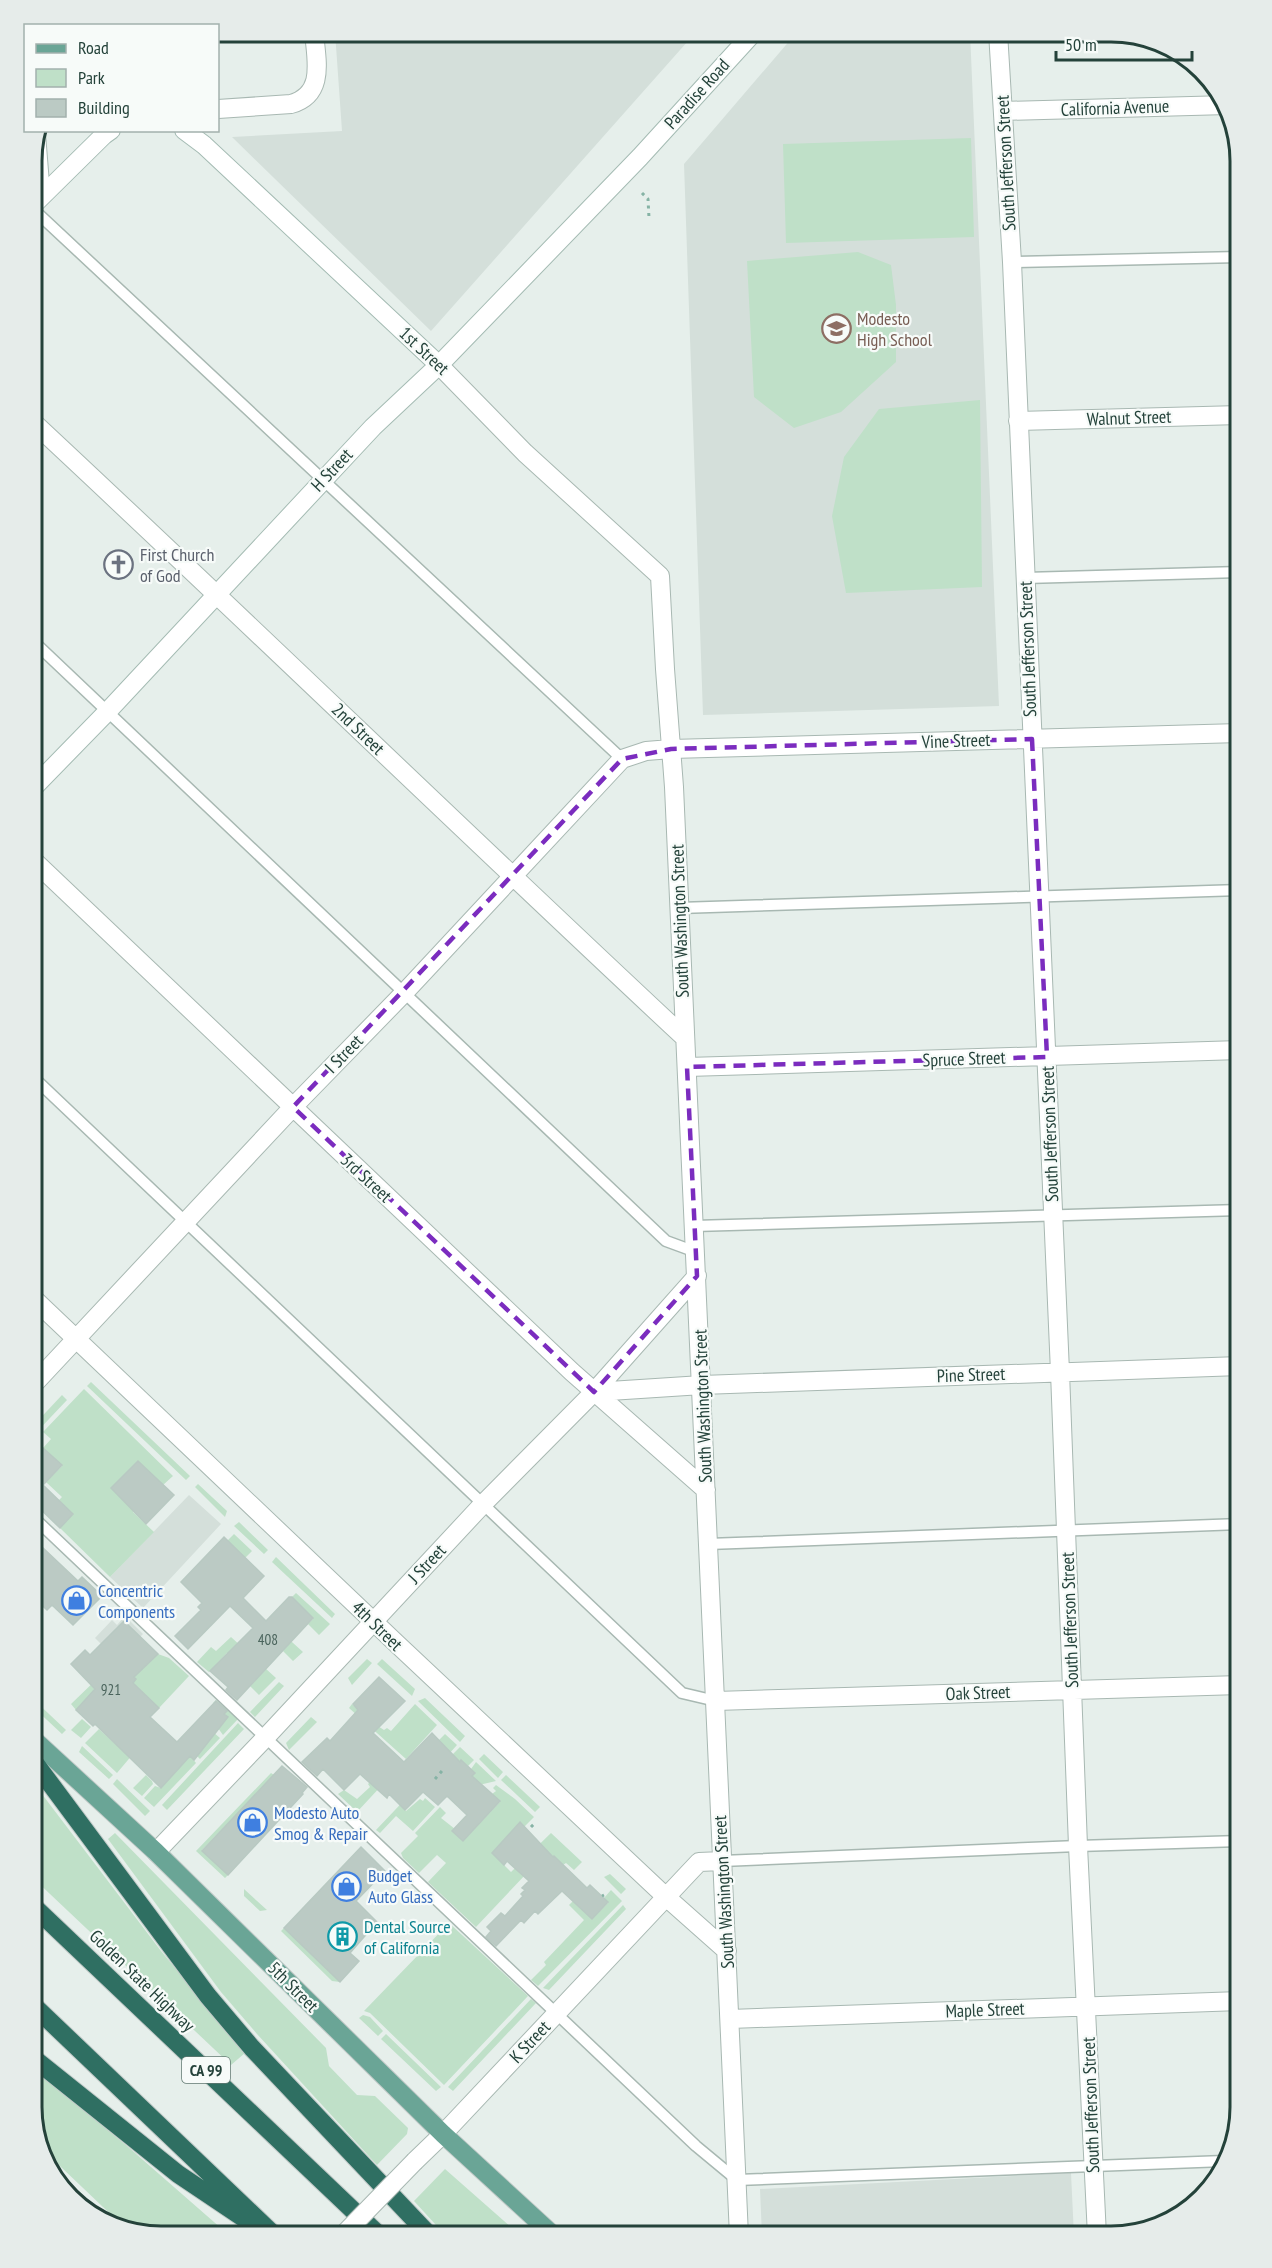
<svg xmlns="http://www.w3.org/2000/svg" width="1272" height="2268" font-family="'PT Sans Narrow',sans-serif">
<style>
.built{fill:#d4dfda}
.green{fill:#bfe0c8}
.building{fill:#bbcac4;stroke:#b8c9c2;stroke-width:1.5}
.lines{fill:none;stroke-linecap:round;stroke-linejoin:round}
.service-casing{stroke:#a8b8b2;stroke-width:13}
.minor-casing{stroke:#a8b8b2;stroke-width:20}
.tertiary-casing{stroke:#a8b8b2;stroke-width:20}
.secondary-casing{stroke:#a4bbb3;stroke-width:20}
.primary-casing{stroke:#c2cac8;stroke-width:20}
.motorway-casing{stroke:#c2cac8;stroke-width:20}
.path{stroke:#86b3a5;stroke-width:3;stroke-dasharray:3 4.5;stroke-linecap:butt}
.service{stroke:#fff;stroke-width:10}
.minor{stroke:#fff;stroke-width:18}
.tertiary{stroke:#fff;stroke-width:18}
.secondary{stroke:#fff;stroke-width:18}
.primary{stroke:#6aa596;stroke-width:18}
.motorway{stroke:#2f6f62;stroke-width:18}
.minor-bridge-casing{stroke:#a8b8b2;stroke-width:20;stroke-linecap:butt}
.minor-bridge{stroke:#fff;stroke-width:18}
.marked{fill:none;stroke:#7b2cbf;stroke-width:4.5;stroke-dasharray:12 8;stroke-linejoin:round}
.labels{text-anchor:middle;stroke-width:4.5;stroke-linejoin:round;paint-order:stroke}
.number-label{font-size:15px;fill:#4a645c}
.shield{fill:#f7fbf9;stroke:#637a73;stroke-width:1.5}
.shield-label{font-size:16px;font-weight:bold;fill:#24423a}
.street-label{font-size:18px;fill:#24423a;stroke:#f7fbf9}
.education-label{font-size:18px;fill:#785e54;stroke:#f7fbf9;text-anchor:start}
.worship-label{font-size:18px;fill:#5b616d;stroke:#f7fbf9;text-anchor:start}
.shop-label{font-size:18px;fill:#366cbe;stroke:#f7fbf9;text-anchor:start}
.culture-label{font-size:18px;fill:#0d838f;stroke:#f7fbf9;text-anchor:start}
.rim{fill:none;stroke:#24423a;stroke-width:3}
</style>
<rect width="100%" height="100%" fill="#e6efeb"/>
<path class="built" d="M335 32H696L431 331 232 137 342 131Z
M797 32H970L999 706 703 715 684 164Z
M189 1495 221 1524 143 1608 110 1577Z
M125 1616 143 1634 117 1660 95 1638 112 1620 117 1625Z
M1071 2173 1074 2236H762L760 2189Z"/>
<path class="green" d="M971 138 974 237 786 243 783 144Z
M858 252 891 265 896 305V362L841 412 794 428 754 397 747 261Z
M980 400 982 587 846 593 832 516 844 457 879 409Z
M91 1382 190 1476 186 1480 87 1386Z
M84 1389 173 1476 133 1512 154 1532 110 1577 60 1528 73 1514 59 1500 62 1497 32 1469V1465L48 1480 62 1466 43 1448 51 1439 43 1432Z
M62 1395 67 1400 32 1437V1427Z
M198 1484 227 1511 225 1517 195 1487Z
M239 1522 268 1550 264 1554 234 1526Z
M234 1534 252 1551 245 1558 227 1541Z
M276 1557 335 1614 332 1618 272 1562Z
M296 1593 330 1624 319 1635 308 1624 313 1619 292 1597Z
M271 1623 303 1652 293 1661 283 1651 289 1644 269 1625Z
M231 1637 276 1678 259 1695 250 1686 256 1680 227 1653 209 1672 197 1662 211 1647 216 1651Z
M129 1648 147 1665 158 1654 169 1658 189 1676 159 1708 133 1683 136 1679 119 1664 76 1710 71 1704Z
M367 1659 372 1663 352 1685 348 1678Z
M382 1659 415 1689 412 1696 377 1664Z
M279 1682 284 1686 255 1717 250 1712Z
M32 1698 66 1730 62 1734 32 1706Z
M425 1698 465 1736 460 1742 418 1701Z
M216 1700 238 1719 223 1735 218 1728 228 1717 213 1703Z
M352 1704 367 1719 384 1730 387 1728 391 1731 415 1704 437 1725 406 1759 349 1708Z
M311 1717 317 1722 289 1750 286 1743Z
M82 1719 91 1727 81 1738 71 1730Z
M238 1723 244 1729 167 1810 162 1805Z
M99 1729 114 1743 133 1754 117 1773 85 1743Z
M213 1732 220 1738 200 1759 197 1756Z
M445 1734 457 1745 448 1755 439 1740Z
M82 1746 113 1775 109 1779 79 1752Z
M460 1747 474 1760 468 1766 461 1760 437 1786 441 1766Z
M484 1754 503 1772 498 1778 479 1759Z
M190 1756 196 1763 154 1807 144 1798 155 1786 161 1788Z
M476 1762 496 1781 479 1785 455 1803 453 1802 474 1779 472 1776 474 1772 471 1769Z
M271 1773 274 1775 202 1850 228 1875 225 1878 196 1851Z
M146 1775 152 1781 153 1784 142 1796 133 1788Z
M506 1775 540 1807 535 1812 501 1780Z
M375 1777 383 1784 357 1812 338 1794 344 1790 357 1799 370 1787 368 1784Z
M117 1779 150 1811 145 1816 113 1784Z
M32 1781 161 1951 245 2053 231 2065 32 1877Z
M496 1785 515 1799 534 1817 524 1827 519 1823 492 1853 511 1872 551 1833 582 1862 574 1870 566 1863 563 1865 550 1860 544 1855 476 1927 428 1882 446 1863 437 1855 419 1873 403 1858 401 1853 418 1836 415 1833 440 1807 446 1813 441 1818 455 1829 453 1832 463 1841 500 1802 492 1794 496 1791 493 1788Z
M413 1791 414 1793 401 1806 406 1811 420 1799 423 1801 425 1798 435 1807 413 1831 396 1816 380 1833 376 1830Z
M115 1833 326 2048 329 2066 357 2095 375 2096 408 2128 407 2134 377 2165 257 2034 221 1992 108 1839Z
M610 1874 626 1889 621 1894 604 1877Z
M244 1889 267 1910 260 1911 244 1896Z
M611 1890 622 1901 538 1986 531 1980 546 1965 544 1962 584 1920 569 1905 573 1901 592 1919 608 1903 604 1898Z
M623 1905 626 1909 549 1990 543 1988Z
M449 1923 528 1996 444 2085 370 2013 364 2011Z
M284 1928 340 1982 332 1981 281 1931Z
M531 1999 536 2003 453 2091 448 2087Z
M363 2015 370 2017 383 2031 378 2036 359 2018Z
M386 2034 441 2087 436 2091 381 2039Z
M32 2070 46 2079 127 2146 230 2236H153L124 2227 41 2148 32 2107Z
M445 2169 521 2236H446L414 2201Z"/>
<path class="building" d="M43 1448 62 1465 43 1485 73 1514 60 1528 32 1501V1460Z
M138 1461 174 1495 146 1524 111 1488Z
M224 1537 264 1576 243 1598 266 1621 289 1597H292L313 1618 237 1700 226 1690 228 1687 210 1671 253 1628 230 1606 188 1649 175 1636 201 1610 198 1607 202 1603 181 1582Z
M42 1547 78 1581 82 1577 102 1596 73 1625 52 1605 47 1610 32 1596V1558Z
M124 1621 158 1654 134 1677 136 1679 133 1683 159 1708 150 1717 177 1742 216 1701 227 1711 224 1714 228 1717 194 1760 190 1756 161 1788 95 1724 93 1726 76 1710 95 1689 71 1664 85 1650 90 1655Z
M379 1677 405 1701 373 1733 404 1762 432 1733 460 1762 461 1760 475 1773 472 1776 500 1801 463 1841 452 1831 467 1815 447 1796 438 1805 423 1792 405 1810 389 1794 387 1798 360 1774 344 1790 323 1769 317 1776 302 1762 327 1738 330 1741 358 1710 353 1704Z
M282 1766 307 1787 302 1793 303 1794 228 1875 202 1851Z
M520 1822 553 1857 554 1856 587 1888 590 1885 608 1902 592 1919 562 1891 538 1914 535 1911 524 1923 521 1920 496 1946 486 1937 491 1931 487 1927 501 1913 505 1916 523 1896 521 1894 525 1890 522 1888 529 1881 507 1861 504 1865 492 1853Z
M361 1847 385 1871 356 1901 377 1922 350 1953 359 1961 340 1982 284 1928Z"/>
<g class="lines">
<defs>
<path id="service" d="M32 208 622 759
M1012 262 1240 257
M1025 578 1240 572
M32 640 666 1241 696 1252
M679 908 1240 890
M32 1076 682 1693 716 1701
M694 1226 1240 1210
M32 1516 696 2146 737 2180 1224 2161
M708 1544 1240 1524
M722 1861 1078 1846 1240 1841"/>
<path id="minor" d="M998 32 1012 262 1060 1372 1078 1846 1097 2236
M218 109 291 104C326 94 316 59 314 32
M1003 111 1228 105
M439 365 525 453 660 576 665 669 674 787 739 2236
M32 421C251 625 466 834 685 1038
M1018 421 1240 415
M32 859 572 1372 706 1490
M687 1067 1240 1050
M32 1297 396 1643 665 1896 727 1951
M32 1386 293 1107 404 993 622 759 646 751 671 749 1240 733
M594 1392 702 1385 1240 1366
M716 1701 1240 1685
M156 1852 266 1737 483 1504 594 1392 697 1276
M730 2019 1240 2001
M415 2161 443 2134 699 1862 722 1861"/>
<path id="tertiary" d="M36 134 41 196"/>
<path id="secondary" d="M184 130 204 145 439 365
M32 206 104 135 111 130
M32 789 108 711 373 427 439 365 640 157 754 32"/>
<path id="primary" d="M32 1738 156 1852 443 2134 554 2236"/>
<path id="motorway" d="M32 1759 208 1996 252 2048 430 2236
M32 1905 380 2236
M32 2004 275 2236
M32 2057 178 2174 248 2221"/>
</defs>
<use href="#service" class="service-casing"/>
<use href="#minor" class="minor-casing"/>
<use href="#tertiary" class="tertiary-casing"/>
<use href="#secondary" class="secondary-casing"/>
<use href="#primary" class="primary-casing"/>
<use href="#motorway" class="motorway-casing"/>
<path class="path" d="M642 193 648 199 649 218
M435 1779 442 1771
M531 1827 536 1822
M602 1896 604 1895"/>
<use href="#service" class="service"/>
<use href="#minor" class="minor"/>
<use href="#tertiary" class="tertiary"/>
<use href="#secondary" class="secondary"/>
<use href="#primary" class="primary"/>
<use href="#motorway" class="motorway"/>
<defs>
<path id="minor-bridge" d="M342 2236 415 2161"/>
</defs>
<use href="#minor-bridge" class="minor-bridge-casing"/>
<use href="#minor-bridge" class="minor-bridge"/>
</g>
<path class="marked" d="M1032 739 1047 1057 687 1067 697 1276 594 1392 293 1107 622 759 671 749Z"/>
<defs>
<symbol id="school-ring" viewBox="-11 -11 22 22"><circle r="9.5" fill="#f7fbf9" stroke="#8d6e63" stroke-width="1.5"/><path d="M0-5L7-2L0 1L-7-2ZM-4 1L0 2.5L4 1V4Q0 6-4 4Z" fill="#8d6e63"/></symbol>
<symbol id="church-ring" viewBox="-11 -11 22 22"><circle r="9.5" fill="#f7fbf9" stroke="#6b7280" stroke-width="1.5"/><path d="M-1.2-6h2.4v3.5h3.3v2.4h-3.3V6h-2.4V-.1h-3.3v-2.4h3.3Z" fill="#6b7280"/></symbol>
<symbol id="shop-ring" viewBox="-11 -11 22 22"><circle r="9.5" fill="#f7fbf9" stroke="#3f7fe0" stroke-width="1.5"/><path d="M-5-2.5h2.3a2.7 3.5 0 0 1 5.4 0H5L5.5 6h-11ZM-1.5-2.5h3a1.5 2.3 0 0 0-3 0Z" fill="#3f7fe0"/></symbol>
<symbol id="building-ring" viewBox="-11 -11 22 22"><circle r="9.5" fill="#f7fbf9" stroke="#0f9aa8" stroke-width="1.5"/><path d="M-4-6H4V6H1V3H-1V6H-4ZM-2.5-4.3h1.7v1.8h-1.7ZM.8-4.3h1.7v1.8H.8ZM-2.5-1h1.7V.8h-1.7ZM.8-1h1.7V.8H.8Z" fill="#0f9aa8"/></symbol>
</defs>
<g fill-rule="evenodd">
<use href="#school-ring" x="820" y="312" width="33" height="33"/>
<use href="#church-ring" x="102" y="548" width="33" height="33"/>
<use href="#shop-ring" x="60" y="1584" width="33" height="33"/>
<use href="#shop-ring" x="236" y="1806" width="33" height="33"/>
<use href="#shop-ring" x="330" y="1870" width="33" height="33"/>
<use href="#building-ring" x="326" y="1920" width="33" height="33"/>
</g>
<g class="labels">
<g class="number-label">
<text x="268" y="1645">408</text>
<text x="111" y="1695">921</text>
</g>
<rect class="shield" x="182" y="2057" width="48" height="26" rx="4.5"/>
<g class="shield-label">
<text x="206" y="2076">CA 99</text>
</g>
<g class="street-label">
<text transform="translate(697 94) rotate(-48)" y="6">Paradise Road</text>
<text transform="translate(1115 108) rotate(-2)" y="6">California Avenue</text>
<text transform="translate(1006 163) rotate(-93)" y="6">South Jefferson Street</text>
<text transform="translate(424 351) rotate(43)" y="6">1st Street</text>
<text transform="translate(1129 418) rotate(-2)" y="6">Walnut Street</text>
<text transform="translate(332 470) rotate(-47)" y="6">H Street</text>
<text transform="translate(1028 649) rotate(-92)" y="6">South Jefferson Street</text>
<text transform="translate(358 729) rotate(44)" y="6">2nd Street</text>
<text transform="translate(956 741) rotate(-2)" y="6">Vine Street</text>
<text transform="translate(680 921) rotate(-92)" y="6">South Washington Street</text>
<text transform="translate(344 1054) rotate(-46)" y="6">I Street</text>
<text transform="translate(964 1059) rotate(-2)" y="6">Spruce Street</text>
<text transform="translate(1050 1134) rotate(-92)" y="6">South Jefferson Street</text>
<text transform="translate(366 1178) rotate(43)" y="6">3rd Street</text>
<text transform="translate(971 1375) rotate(-2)" y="6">Pine Street</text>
<text transform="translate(703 1406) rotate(-92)" y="6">South Washington Street</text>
<text transform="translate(427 1564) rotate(-47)" y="6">J Street</text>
<text transform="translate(1070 1620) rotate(-92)" y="6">South Jefferson Street</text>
<text transform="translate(377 1626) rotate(44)" y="6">4th Street</text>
<text transform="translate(978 1693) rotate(-2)" y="6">Oak Street</text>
<text transform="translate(724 1892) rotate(-93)" y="6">South Washington Street</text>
<text transform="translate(142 1981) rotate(44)" y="6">Golden State Highway</text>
<text transform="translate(293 1987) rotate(45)" y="6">5th Street</text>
<text transform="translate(985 2010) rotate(-2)" y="6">Maple Street</text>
<text transform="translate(530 2042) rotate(-47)" y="6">K Street</text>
<text transform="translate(1091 2105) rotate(-92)" y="6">South Jefferson Street</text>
</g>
<g class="education-label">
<text x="857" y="325">Modesto<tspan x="857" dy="21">High School</tspan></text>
</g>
<g class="worship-label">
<text x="140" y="561">First Church<tspan x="140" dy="21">of God</tspan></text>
</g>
<g class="shop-label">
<text x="98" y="1597">Concentric<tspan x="98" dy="21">Components</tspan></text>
<text x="274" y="1819">Modesto Auto<tspan x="274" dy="21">Smog &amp; Repair</tspan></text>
<text x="368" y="1882">Budget<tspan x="368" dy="21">Auto Glass</tspan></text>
</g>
<g class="culture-label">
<text x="364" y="1933">Dental Source<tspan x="364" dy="21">of California</tspan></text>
</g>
</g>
<path d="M0 0H1272V2268H0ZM161 42H1111A119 119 0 0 1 1230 161V2107A119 119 0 0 1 1111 2226H161A119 119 0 0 1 42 2107V161A119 119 0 0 1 161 42Z" fill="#e6ecea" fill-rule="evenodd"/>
<path class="rim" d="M161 42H1111A119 119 0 0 1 1230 161V2107A119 119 0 0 1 1111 2226H161A119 119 0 0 1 42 2107V161A119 119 0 0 1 161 42Z"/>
<rect x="24" y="24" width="195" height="108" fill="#f7fbf9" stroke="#a3b1ad" stroke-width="1.5"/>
<rect x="36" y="44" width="30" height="9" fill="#6aa596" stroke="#a3b1ad" stroke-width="1.5"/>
<text x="78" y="54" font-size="18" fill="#24423a">Road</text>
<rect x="36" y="69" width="30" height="18" fill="#bfe0c8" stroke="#a3b1ad" stroke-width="1.5"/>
<text x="78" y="84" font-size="18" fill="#24423a">Park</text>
<rect x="36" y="99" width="30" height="18" fill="#bbcac4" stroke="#a3b1ad" stroke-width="1.5"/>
<text x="78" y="114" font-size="18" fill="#24423a">Building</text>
<path d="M1056 51v9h136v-9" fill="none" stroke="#24423a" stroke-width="3"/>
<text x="1065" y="51" font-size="18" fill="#24423a" stroke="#f7fbf9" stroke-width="4.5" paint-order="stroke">50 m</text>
</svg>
